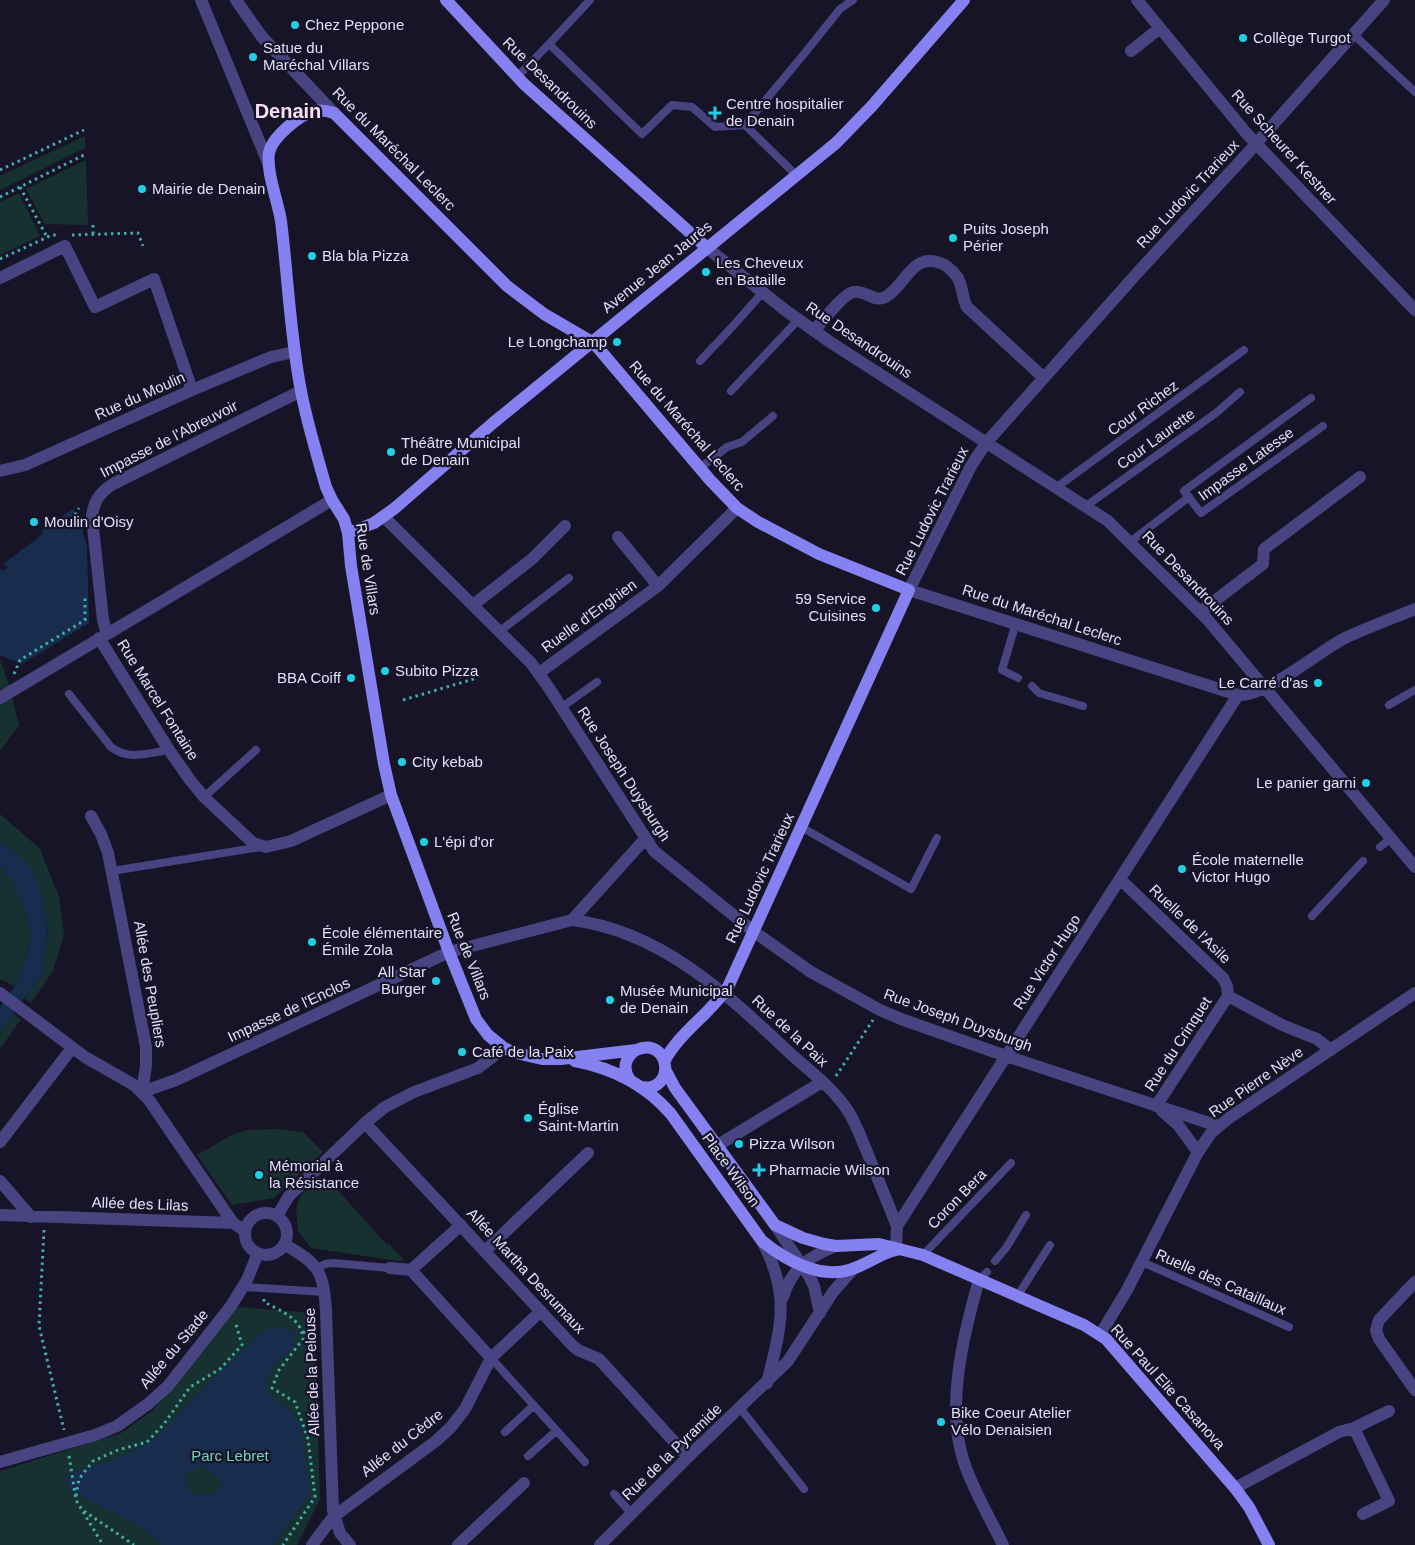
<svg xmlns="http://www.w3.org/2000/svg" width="1415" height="1545" font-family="Helvetica,sans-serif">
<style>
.green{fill:#173131}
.water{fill:#182c4d;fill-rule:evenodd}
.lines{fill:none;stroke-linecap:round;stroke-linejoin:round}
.path{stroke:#40aea8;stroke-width:3;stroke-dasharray:2.5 4;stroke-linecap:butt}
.lane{stroke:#474481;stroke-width:8}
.street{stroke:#474481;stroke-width:12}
.secondary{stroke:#8581f0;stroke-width:12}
.poi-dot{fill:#21cfe4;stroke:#171428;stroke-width:2}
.labels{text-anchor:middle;stroke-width:4.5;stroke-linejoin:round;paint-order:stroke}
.poi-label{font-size:15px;fill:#e2dffb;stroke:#171428;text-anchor:start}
.street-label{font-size:15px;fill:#e2dffb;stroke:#171428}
.park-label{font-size:15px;fill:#72d4bc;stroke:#171428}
.district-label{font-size:20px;font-weight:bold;fill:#fbe0f1;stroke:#171428}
</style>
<rect width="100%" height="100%" fill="#171428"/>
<path class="green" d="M85 136V148L0 190V176Z
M86 160 88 225 45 224 26 189Z
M19 193 40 236 0 255V202Z
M0 659 9 685 19 725 0 751Z
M0 814 40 849 59 897 64 934 53 971 31 1003 24 998 42 975 48 931 43 901 14 850 0 841Z
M0 866 12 882 22 902 31 935 24 965 15 986 0 979Z
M13 1014 21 1019 0 1049V1033Z
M277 1129 303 1132 323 1152 274 1198 232 1205 197 1155 232 1135 247 1130Z
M325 1176 387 1245 389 1244 404 1260 398 1261 311 1248 298 1231 296 1209 301 1195Z
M237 1307 314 1313 320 1499 297 1545H0V1471L121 1433 152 1411Z"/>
<path class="water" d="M72 509 78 514 87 547 89 623 22 664 0 655V568L2 571 8 568 3 564 43 534 41 531Z
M0 841 14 850 34 873 43 901 48 931 42 975 24 998 0 1033V1007L15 986 24 965 31 935 22 902 12 882 0 866Z
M278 1327 296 1332 293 1348 273 1367 267 1380 268 1394 289 1409 301 1425 310 1493 273 1545H162L142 1528 69 1490 64 1478 78 1470 111 1461 153 1441 191 1400 262 1331ZM202 1467 217 1476 223 1486C213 1497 202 1495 189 1491L185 1474Z"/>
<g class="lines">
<path class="path" d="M0 170 84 130
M20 187 47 237
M0 197 86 154
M93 225V234
M72 235 138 233 143 246
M0 259 52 235H56
M77 521 75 515 79 508
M14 674 20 660 85 620V596
M403 700 477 678
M836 1076 873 1020
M44 1230 39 1326 64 1430
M264 1299V1302C279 1310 302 1318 303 1339L279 1370 272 1388 295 1402 308 1439 315 1497 283 1545
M303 1333 313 1323
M69 1456 76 1500 103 1545
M76 1496 79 1479 93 1461 118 1450 147 1442 164 1424 190 1387 220 1369 242 1345 235 1321
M84 1511 134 1545"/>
<path class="lane" d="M590 0 549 44 642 134 672 105 692 107 715 127 745 125 796 175
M1353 34 1415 92
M517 77 549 44
M745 125 804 54 840 9 853 0
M700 361 733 326 763 292
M731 391 798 320
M1311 398 1184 491 1201 513 1323 426
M700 468 727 447 742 442 773 416
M1057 487 1244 350
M1086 506 1216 413 1240 392
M1130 542 1189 497
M1016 623 1002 670 1018 678
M500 631 569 578
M1032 686 1039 693 1083 706
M69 694 111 747C129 761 148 753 169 750
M1389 705 1415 690
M562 707 597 682
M204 797 256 750
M801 827 911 889 937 838
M1380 847 1391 838
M112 871 261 847
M1312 916 1363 861
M923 1255 1011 1163
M995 1261 1006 1248 1026 1215
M1142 1262 1289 1327
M317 1268 325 1264 333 1263 390 1268
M979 1280 987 1272
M244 1287 325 1292
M1018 1295 1050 1245
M491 1358 585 1462
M740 1408 804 1489
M505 1432 533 1406
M528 1456 556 1431
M614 1494 631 1513"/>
<path class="street" d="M201 0 269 165
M236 0 262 37 334 113
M1137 0 1247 134 1415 310
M1384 0 1246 155 1139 271 986 443 971 466 909 590 1238 695C1265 697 1317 653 1343 639 1366 628 1391 619 1415 609
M1131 51 1160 28
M706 247 785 310 830 342 1108 521 1207 619 1415 867
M0 278 65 246 95 307 154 279 192 390
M814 331C821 323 845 292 854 292 866 290 875 304 887 296 905 285 912 255 937 262 946 264 953 271 958 278 963 288 962 298 967 307L1044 378
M0 471 25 465 192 390 271 357 294 352
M384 517 531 663 549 688 654 851 753 931 811 972 880 1010 901 1019 1006 1056 1218 1126
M618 537 658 586
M473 605 532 559 565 526
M1200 612 1263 564 1264 549 1360 477
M107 634 103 620 92 518C93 502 99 493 113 484L301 391
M99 638 169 750 190 780 204 797 253 843 266 847 291 841 391 795
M539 673 658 586 737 508
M0 698 332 500
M91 816 101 834 108 853 146 1047V1066L142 1092
M1120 879 1223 978 1227 986 1228 996
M572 920 645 839
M0 993 85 1057 134 1085 149 1100 233 1223 245 1231
M142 1092 176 1080 449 952 572 920C662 931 729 996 792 1055 811 1072 834 1089 848 1111 856 1123 861 1138 867 1152 877 1177 887 1201 897 1226
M1156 1106 1228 996 1282 1025 1317 1039 1331 1050
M1162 1111 1178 1125 1198 1152
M365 1123 573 1346 578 1350 599 1359 688 1457
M0 1142 72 1048
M718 1145 822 1082
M0 1181 31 1217
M245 1234a21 21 0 1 1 42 0a21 21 0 1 1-42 0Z
M0 1215 233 1223
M277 1216 289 1196 365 1123 385 1107 414 1092 478 1068 504 1048
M775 1225 809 1276 814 1286 820 1313
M762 1241C791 1295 781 1327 767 1383
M284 1244C319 1265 323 1269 326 1311L333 1511 340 1533 350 1545
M896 1250 897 1226 1238 695
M485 1251 588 1153
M390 1268 411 1270 491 1358
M411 1270 461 1225
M979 1280C964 1332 945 1408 964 1462 973 1490 990 1518 1003 1545
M1415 1282 1379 1320 1376 1330 1379 1339 1415 1390
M783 1297C792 1268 808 1257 836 1246
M1100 1335 1127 1290 1198 1152 1211 1133 1229 1118 1415 993
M1354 1428 1389 1501 1363 1514
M0 1462 95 1435 117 1426 148 1404 168 1386 231 1306 247 1280 258 1253
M1235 1488 1339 1432 1354 1428 1389 1411
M312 1545 333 1517 436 1441 451 1427 465 1409 491 1358 541 1311
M458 1545 524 1483
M600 1545 688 1457 788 1361 833 1292 854 1268"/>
<path class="secondary" d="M446 0 524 84 706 247
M348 533 374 523 395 508 493 423 836 143 872 106 964 0
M575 1061C612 1068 646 1085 671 1114L762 1241C784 1259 819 1279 849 1270 866 1265 879 1254 896 1250
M666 1071 675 1088 775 1225 803 1238 824 1244 836 1246 879 1244 923 1255 1084 1325 1106 1339 1235 1488 1249 1507 1269 1545
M630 1080C622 1069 625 1057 636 1050
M640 1087C677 1094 671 1035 636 1050L561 1059H542L516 1053 504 1048 488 1035 476 1019 449 952 391 795 384 764 351 566 348 533 344 519 332 500 326 487C317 455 307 423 301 391 290 335 288 277 281 221 278 202 266 171 269 153 272 137 300 114 315 111 321 110 328 111 334 113L507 286 544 314 592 342 599 349 710 480 737 508 758 522 819 554 909 590 728 987C710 1014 681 1031 665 1060"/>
</g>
<g class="poi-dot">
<circle cx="295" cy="25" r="5"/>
<circle cx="1243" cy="38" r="5"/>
<circle cx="253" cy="57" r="5"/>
<path d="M712.5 105.5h5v5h5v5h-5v5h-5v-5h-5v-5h5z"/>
<circle cx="142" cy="189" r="5"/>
<circle cx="953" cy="238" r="5"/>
<circle cx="312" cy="256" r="5"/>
<circle cx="706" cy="272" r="5"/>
<circle cx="617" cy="342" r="5"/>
<circle cx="391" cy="452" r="5"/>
<circle cx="34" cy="522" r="5"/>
<circle cx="876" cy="608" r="5"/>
<circle cx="385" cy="671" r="5"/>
<circle cx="351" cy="678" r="5"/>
<circle cx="1318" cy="683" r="5"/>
<circle cx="402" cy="762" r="5"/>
<circle cx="1366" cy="783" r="5"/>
<circle cx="424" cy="842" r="5"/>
<circle cx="1182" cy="869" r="5"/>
<circle cx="312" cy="942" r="5"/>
<circle cx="436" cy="981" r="5"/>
<circle cx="610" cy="1000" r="5"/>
<circle cx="462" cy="1052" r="5"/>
<circle cx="528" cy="1118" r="5"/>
<circle cx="739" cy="1144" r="5"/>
<path d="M756.5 1162.5h5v5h5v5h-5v5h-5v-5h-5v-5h5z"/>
<circle cx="259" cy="1175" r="5"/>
<circle cx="941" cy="1422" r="5"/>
</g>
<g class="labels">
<g class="poi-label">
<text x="305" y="30">Chez Peppone</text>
<text x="1253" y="43">Collège Turgot</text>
<text x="263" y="53">Satue du<tspan x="263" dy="17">Maréchal Villars</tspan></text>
<text x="726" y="109">Centre hospitalier<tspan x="726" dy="17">de Denain</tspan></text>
<text x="152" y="194">Mairie de Denain</text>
<text x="963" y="234">Puits Joseph<tspan x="963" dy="17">Périer</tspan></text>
<text x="322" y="261">Bla bla Pizza</text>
<text x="716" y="268">Les Cheveux<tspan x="716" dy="17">en Bataille</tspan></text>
<text x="607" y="347" text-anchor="end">Le Longchamp</text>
<text x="401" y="448">Théâtre Municipal<tspan x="401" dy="17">de Denain</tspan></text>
<text x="44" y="527">Moulin d'Oisy</text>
<text x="866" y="604" text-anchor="end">59 Service<tspan x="866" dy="17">Cuisines</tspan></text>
<text x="395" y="676">Subito Pizza</text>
<text x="341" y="683" text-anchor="end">BBA Coiff</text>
<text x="1308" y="688" text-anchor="end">Le Carré d'as</text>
<text x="412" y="767">City kebab</text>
<text x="1356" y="788" text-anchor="end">Le panier garni</text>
<text x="434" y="847">L'épi d'or</text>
<text x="1192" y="865">École maternelle<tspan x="1192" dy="17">Victor Hugo</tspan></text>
<text x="322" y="938">École élémentaire<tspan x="322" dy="17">Émile Zola</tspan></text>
<text x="426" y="977" text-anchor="end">All Star<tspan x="426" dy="17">Burger</tspan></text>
<text x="620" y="996">Musée Municipal<tspan x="620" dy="17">de Denain</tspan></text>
<text x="472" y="1057">Café de la Paix</text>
<text x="538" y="1114">Église<tspan x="538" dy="17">Saint-Martin</tspan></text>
<text x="749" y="1149">Pizza Wilson</text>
<text x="269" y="1171">Mémorial à<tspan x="269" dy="17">la Résistance</tspan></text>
<text x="769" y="1175">Pharmacie Wilson</text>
<text x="951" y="1418">Bike Coeur Atelier<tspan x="951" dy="17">Vélo Denaisien</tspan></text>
</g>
<g class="street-label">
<text transform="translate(550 83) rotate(44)" y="5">Rue Desandrouins</text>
<text transform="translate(1284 147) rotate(48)" y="5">Rue Scheurer Kestner</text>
<text transform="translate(394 149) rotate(45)" y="5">Rue du Maréchal Leclerc</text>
<text transform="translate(1188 194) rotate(-47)" y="5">Rue Ludovic Trarieux</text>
<text transform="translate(657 267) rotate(-39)" y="5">Avenue Jean Jaurès</text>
<text transform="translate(859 340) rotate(34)" y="5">Rue Desandrouins</text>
<text transform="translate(140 396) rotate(-24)" y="5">Rue du Moulin</text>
<text transform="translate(1143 408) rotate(-36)" y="5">Cour Richez</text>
<text transform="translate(687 426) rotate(49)" y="5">Rue du Maréchal Leclerc</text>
<text transform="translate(169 439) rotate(-27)" y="5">Impasse de l'Abreuvoir</text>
<text transform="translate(1156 439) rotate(-36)" y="5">Cour Laurette</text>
<text transform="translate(1246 464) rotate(-36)" y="5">Impasse Latesse</text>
<text transform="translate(932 511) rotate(-63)" y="5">Rue Ludovic Trarieux</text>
<text transform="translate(368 569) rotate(81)" y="5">Rue de Villars</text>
<text transform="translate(1188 578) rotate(46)" y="5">Rue Desandrouins</text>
<text transform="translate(1042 615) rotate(18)" y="5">Rue du Maréchal Leclerc</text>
<text transform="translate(589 616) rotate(-36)" y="5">Ruelle d'Enghien</text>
<text transform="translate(158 700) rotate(58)" y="5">Rue Marcel Fontaine</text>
<text transform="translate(624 774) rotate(57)" y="5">Rue Joseph Duysburgh</text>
<text transform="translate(760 878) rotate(-65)" y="5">Rue Ludovic Trarieux</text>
<text transform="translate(1190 924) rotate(44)" y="5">Ruelle de l'Asile</text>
<text transform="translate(469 956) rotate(68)" y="5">Rue de Villars</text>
<text transform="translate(1047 962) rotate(-57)" y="5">Rue Victor Hugo</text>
<text transform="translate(150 984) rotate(80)" y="5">Allée des Peupliers</text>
<text transform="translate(289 1010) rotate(-25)" y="5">Impasse de l'Enclos</text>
<text transform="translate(958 1020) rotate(20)" y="5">Rue Joseph Duysburgh</text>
<text transform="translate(790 1031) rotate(43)" y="5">Rue de la Paix</text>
<text transform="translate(1178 1044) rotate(-57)" y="5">Rue du Crinquet</text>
<text transform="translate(1256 1082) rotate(-35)" y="5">Rue Pierre Nève</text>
<text transform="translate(731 1170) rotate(54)" y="5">Place Wilson</text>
<text transform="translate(957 1199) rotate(-46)" y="5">Coron Bera</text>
<text transform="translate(140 1204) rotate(2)" y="5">Allée des Lilas</text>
<text transform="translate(526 1271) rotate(47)" y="5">Allée Martha Desrumaux</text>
<text transform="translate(1221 1282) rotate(24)" y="5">Ruelle des Cataillaux</text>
<text transform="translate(174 1349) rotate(-50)" y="5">Allée du Stade</text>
<text transform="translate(312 1372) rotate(-92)" y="5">Allée de la Pelouse</text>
<text transform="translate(1168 1387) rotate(48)" y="5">Rue Paul Elie Casanova</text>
<text transform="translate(402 1443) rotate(-38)" y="5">Allée du Cèdre</text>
<text transform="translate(672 1452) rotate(-44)" y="5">Rue de la Pyramide</text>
</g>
<g class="park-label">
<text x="230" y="1461">Parc Lebret</text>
</g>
<g class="district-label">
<text x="288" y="118">Denain</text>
</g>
</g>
</svg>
